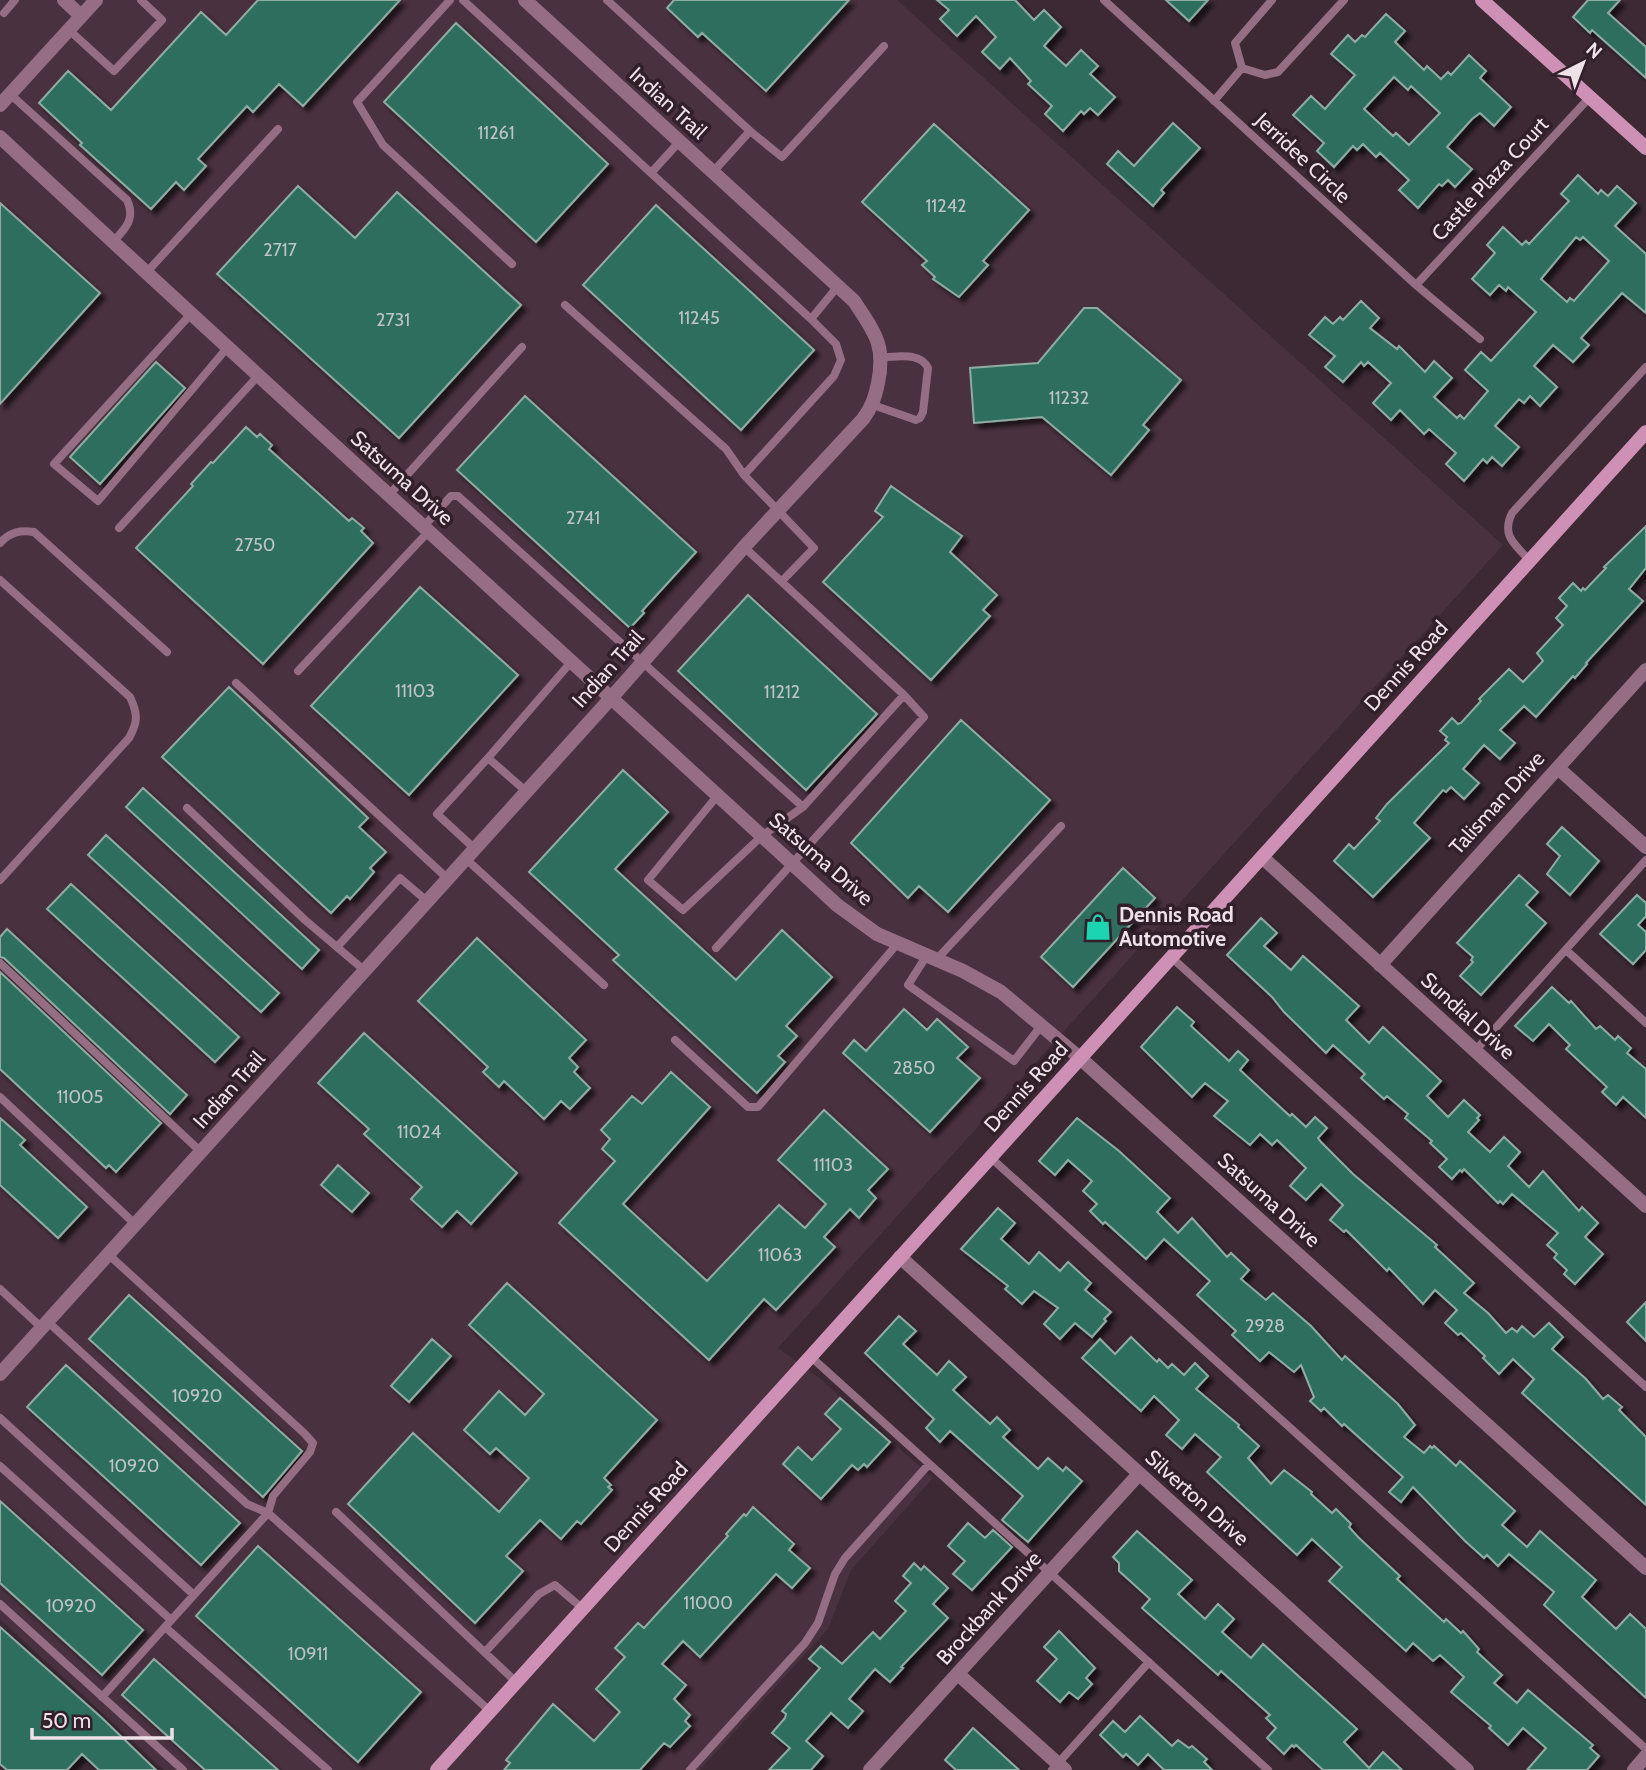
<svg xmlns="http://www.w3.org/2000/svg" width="1646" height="1770" font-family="Cabin,sans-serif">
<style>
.built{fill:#49313f}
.building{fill:#2e6e5e;stroke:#8faca3;stroke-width:2;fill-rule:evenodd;filter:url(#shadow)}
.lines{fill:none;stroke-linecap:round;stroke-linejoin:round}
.lane{stroke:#956e84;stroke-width:8}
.street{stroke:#956e84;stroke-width:14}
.secondary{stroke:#ce90b5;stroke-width:14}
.labels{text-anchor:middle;stroke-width:7;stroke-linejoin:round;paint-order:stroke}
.number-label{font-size:18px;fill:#bec4c6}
.street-label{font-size:21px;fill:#eee1e8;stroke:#311f2a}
.poi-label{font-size:21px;font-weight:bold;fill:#eee1e8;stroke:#311f2a;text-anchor:start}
</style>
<defs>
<filter id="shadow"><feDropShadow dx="5" dy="5" stdDeviation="2" flood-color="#0009"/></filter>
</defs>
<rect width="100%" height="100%" fill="#3c2934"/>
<path class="built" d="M0 0H897L1503 545 778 1348 818 1377 933 1478 851 1570 828 1629 700 1770H164L0 1619Z"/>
<path class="building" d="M258 0H400L303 106 279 84 253 112 247 106 198 159 206 166 184 190 176 182 151 209 80 145 82 143 39 103 68 71 111 110 201 12 226 35Z
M674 0H849L766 91 702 33 698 37 667 8Z
M937 0H1015L1034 20 1044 10 1061 27 1044 46 1066 66 1081 50 1098 66 1090 74 1115 97 1098 115 1090 108 1084 114 1081 111 1063 131 1045 114 1052 106 1028 84 1031 81 1010 58 1000 69 982 52 996 37 976 16 957 36 940 19 949 10Z
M1166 0H1208L1189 21Z
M1588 0H1620L1608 13 1646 47V78L1592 30 1590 33 1573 17Z
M1386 14 1405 31 1395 42 1424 70 1427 66 1441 79 1448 72 1451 75 1469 55 1486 71 1480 78 1511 107 1494 126 1480 113 1472 119 1447 147 1472 169 1455 187 1448 180 1442 186 1439 184 1418 208 1399 190 1409 180 1380 153 1376 157 1363 144 1357 150 1353 146 1334 167 1317 151 1324 143 1293 115 1311 96 1325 109 1331 102 1355 75 1331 54 1348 35 1355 42 1362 35 1365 37ZM1394 77 1408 90 1411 86 1440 113 1409 145 1396 133 1393 136 1364 109Z
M456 23 608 164 536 242 384 102Z
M1173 123 1200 148 1161 190 1164 193 1153 206 1107 164 1118 151 1134 166Z
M934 124 1029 210 983 261 988 265 959 297 933 279 935 277 922 265 927 261 862 202Z
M1578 175 1598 194 1601 190 1608 196 1617 186 1636 203 1615 226 1646 254V313L1622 293 1581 338 1589 345 1573 362 1553 345 1534 366 1557 387 1540 406 1530 396 1524 403 1519 399 1495 426 1519 447 1502 466 1492 457 1487 463 1483 459 1464 481 1446 464 1456 453 1429 429 1424 434 1400 410 1391 420 1373 403 1391 383 1368 362 1364 366 1361 362 1343 382 1325 367 1335 356 1309 335 1325 317 1333 324 1340 317 1343 320 1361 301 1379 318 1370 328 1397 349 1399 346 1425 372 1434 361 1452 378 1434 397 1457 418 1460 415 1464 419 1488 391 1465 370 1481 352 1491 361 1536 312 1508 287 1506 291 1499 285 1490 295 1472 279 1495 253 1487 245 1503 227 1522 245 1526 241 1529 244 1569 201 1561 194ZM1576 237 1580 240 1583 237 1609 261 1574 301 1570 298 1567 302 1541 279Z
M298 186 355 238 397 192 521 305 399 438 217 274Z
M0 203 100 293 0 404Z
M656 205 814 350 741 430 583 285Z
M1084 308H1097L1181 380 1143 425 1149 430 1111 475 1042 417 974 423 970 368 1038 363Z
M156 362 185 388 100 484 70 457Z
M525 396 696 552 642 611 644 613 630 628 457 470Z
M246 427 257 437 260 434 272 445 269 449 349 521 352 518 364 528 361 531 373 543 263 664 136 548 193 486 191 484 211 462 213 463Z
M891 486 962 536 950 552 997 595 983 610 990 616 931 680 823 582 883 517 875 511Z
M1646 526V568L1629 589 1643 601 1586 663 1587 664 1575 678 1573 676 1536 717 1524 706 1500 730 1515 743 1500 759 1484 745 1463 769 1479 783 1464 799 1451 787 1446 792 1443 790 1414 823 1430 838 1373 897 1334 861 1349 844 1354 849 1380 821 1376 818 1387 804 1449 743 1445 740 1447 737 1440 731 1452 718 1458 724 1461 723 1481 701 1479 699 1509 669 1523 682 1543 661 1537 653 1563 625 1556 618 1567 606 1559 598 1573 583 1581 591 1583 588 1585 590 1606 568 1604 567Z
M420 587 518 675 409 795 311 706Z
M748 595 877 714 806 790 678 671Z
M229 687 368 818 359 827 386 852 370 868 374 872 361 887 350 899 347 896 331 913 162 757Z
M961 720 1050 800 948 912 919 886 908 898 851 843Z
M623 770 668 812 615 869 736 980 782 930 832 977 786 1026 797 1036 778 1056 785 1062 757 1093 613 960 619 955 529 872Z
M143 788 319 950 302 969 126 807Z
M1562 827 1599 861 1570 895 1547 874 1560 856 1547 844Z
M106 835 279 993 261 1012 88 855Z
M1123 868 1155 898 1073 987 1041 957Z
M1519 875 1538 892 1526 905 1546 923 1481 995 1460 976 1473 962 1471 960 1473 957 1457 943Z
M71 884 239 1037 215 1062 47 909Z
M1637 895 1646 903V916L1638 925 1646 932V950L1633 964 1600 934Z
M1261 918 1277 933 1264 946 1291 970 1303 956 1359 1006 1346 1020 1369 1043 1383 1027 1441 1081 1427 1096 1448 1117 1464 1100 1480 1115 1477 1118 1479 1120 1468 1132 1490 1152 1504 1137 1520 1152 1508 1166 1529 1187 1543 1171 1579 1211 1582 1207 1598 1223 1585 1237 1603 1254 1575 1284 1564 1274 1567 1270 1554 1258 1557 1254 1547 1245 1558 1233 1512 1194 1503 1204 1500 1201 1498 1203 1464 1169 1462 1172 1460 1170 1452 1179 1439 1167 1447 1159 1430 1143 1432 1141 1405 1118 1408 1114 1387 1096 1384 1099 1361 1078 1365 1074 1333 1045 1326 1053 1284 1012 1272 997 1227 955Z
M7 929 187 1095 170 1114 4 958 0 957V937Z
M477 938 586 1040 569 1058 578 1067 574 1072 590 1088 570 1109 561 1101 544 1119 504 1081 499 1087 483 1072 488 1067 418 1001Z
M0 972 161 1123 116 1172 109 1165 106 1168 0 1069Z
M1552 987 1569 1003 1571 1001 1596 1029 1600 1026 1615 1040 1618 1036 1631 1048 1627 1053 1646 1069V1118L1623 1097 1616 1105 1602 1092 1607 1087 1566 1049 1570 1045 1549 1024 1533 1041 1515 1026Z
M1177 1007 1194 1022 1191 1026 1229 1061 1238 1051 1248 1060 1240 1070 1290 1116 1292 1114 1306 1127 1315 1117 1327 1128 1318 1138 1321 1142 1353 1174 1437 1245 1435 1247 1474 1283 1464 1293 1488 1313 1506 1333 1512 1328 1517 1332 1522 1326 1534 1337 1549 1323 1563 1337 1552 1349 1586 1379 1603 1399 1608 1395 1622 1407 1619 1410 1646 1437V1505L1522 1393 1534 1379 1513 1359 1499 1374 1483 1358 1485 1356 1461 1333 1458 1335 1445 1323 1457 1310 1435 1290 1423 1304 1389 1268 1387 1271 1346 1230 1344 1232 1330 1220 1343 1205 1321 1184 1306 1200 1290 1186 1306 1168 1277 1140 1272 1145 1260 1134 1250 1145 1214 1116 1228 1101 1205 1083 1192 1097 1141 1047Z
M904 1009 927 1030 937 1019 968 1047 957 1058 980 1078 930 1132 843 1053 854 1040 866 1051Z
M364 1033 517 1173 471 1224 457 1211 442 1227 411 1199 422 1187 364 1134 369 1129 318 1083Z
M671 1072 710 1107 623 1204 707 1281 779 1205 805 1228 826 1204 778 1160 824 1110 888 1169 868 1190 876 1198 859 1218 850 1209 824 1237 835 1247 776 1310 764 1299 709 1360 559 1223 615 1161 602 1149 610 1139 601 1130 632 1096 642 1104Z
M0 1118 25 1140 20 1145 87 1207 58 1238 0 1185Z
M1077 1118 1119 1151 1170 1198 1157 1212 1178 1233 1192 1218 1227 1257 1231 1253 1249 1270 1241 1279 1266 1300 1273 1293 1311 1326 1342 1360 1345 1356 1398 1404 1415 1425 1404 1437 1424 1453 1430 1446 1432 1448 1434 1446 1456 1466 1460 1461 1515 1511 1502 1525 1527 1547 1540 1531 1596 1580 1582 1597 1616 1629 1630 1614 1646 1629V1698L1544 1605 1554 1592 1509 1554 1498 1566 1487 1555 1484 1558 1465 1541 1413 1487 1401 1502 1389 1492 1403 1477 1344 1424 1342 1426 1324 1408 1321 1411 1310 1401 1314 1397 1301 1365 1294 1372 1269 1352 1260 1361 1232 1335 1236 1331 1197 1295 1210 1281 1164 1239 1146 1259 1105 1222 1103 1224 1090 1211 1097 1204 1083 1191 1092 1181 1068 1160 1055 1175 1039 1161Z
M338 1165 369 1193 352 1212 321 1185Z
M998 1208 1015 1223 1001 1239 1029 1264 1039 1252 1060 1271 1068 1262 1091 1283 1085 1290 1111 1312 1104 1319 1106 1321 1092 1337 1075 1323 1060 1339 1044 1324 1058 1308 1034 1291 1022 1304 1005 1289 1008 1286 961 1249Z
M507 1283 657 1420 604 1478 611 1485 608 1487 612 1490 581 1524 577 1521 561 1539 540 1520 506 1556 523 1571 475 1623 348 1504 413 1433 499 1512 529 1478 496 1448 490 1454 464 1430 499 1391 525 1415 544 1394 469 1325Z
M129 1295 302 1451 263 1497 89 1339Z
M1646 1302V1341L1627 1322Z
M899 1316 916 1331 903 1344 937 1375 949 1361 966 1377 953 1390 990 1424 997 1417 1010 1430 1003 1437 1038 1469 1048 1458 1063 1471 1066 1467 1082 1481 1028 1542 1002 1520 1023 1496 950 1431 940 1442 926 1428 934 1419 865 1353Z
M1131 1337 1157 1362 1159 1359 1168 1368 1172 1364 1184 1375 1195 1363 1208 1376 1196 1389 1239 1425 1238 1427 1259 1446 1248 1458 1271 1484 1284 1470 1312 1492 1311 1494 1332 1513 1336 1509 1351 1524 1349 1527 1358 1537 1400 1576 1397 1579 1444 1622 1446 1619 1461 1633 1463 1631 1479 1649 1477 1652 1502 1675 1494 1683 1517 1703 1528 1690 1593 1745 1590 1748 1599 1756 1587 1770H1527L1546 1748 1523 1728 1508 1745 1489 1728 1491 1726 1451 1692 1464 1677 1440 1655 1433 1661 1413 1643 1406 1651 1329 1581 1342 1567 1312 1539 1297 1555 1207 1472 1221 1457 1195 1434 1182 1449 1166 1435 1179 1420 1154 1396 1141 1411 1082 1358 1100 1339 1115 1354Z
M432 1339 451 1356 409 1402 391 1386Z
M66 1365 240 1523 201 1565 27 1407Z
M840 1398 890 1442 867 1467 864 1464 858 1470 852 1465 821 1499 783 1464 798 1447 812 1460 841 1429 825 1414Z
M0 1501 143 1630 102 1675 0 1583Z
M753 1507 794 1544 789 1550 810 1568 792 1588 776 1574 700 1657 683 1641 662 1664 686 1685 674 1699 690 1715 685 1721 690 1726 670 1747 664 1743 640 1770H504L510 1763 506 1760 553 1704 594 1741 620 1712 596 1689 625 1657 615 1648 638 1623 644 1628 728 1536 726 1534 744 1514 746 1516Z
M968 1523 985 1538 993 1530 1012 1547 972 1590 953 1574 965 1561 948 1546Z
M1137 1531 1192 1580 1178 1594 1205 1619 1218 1604 1234 1619 1222 1632 1251 1658 1263 1644 1357 1729 1344 1742 1369 1768 1383 1752 1402 1770H1323L1296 1745 1294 1747 1292 1745 1284 1754 1267 1738 1276 1728 1266 1718 1270 1715 1221 1671 1218 1675 1142 1608 1150 1599 1119 1571V1563L1113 1557Z
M258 1546 421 1692 358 1762 196 1616Z
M914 1563 921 1570 924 1566 948 1588 933 1604 948 1618 901 1667 903 1668 890 1682 875 1669 849 1699 863 1711 848 1728 831 1713 806 1741 823 1756 811 1770H769L790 1748 772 1733 785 1718 786 1714 782 1711 820 1668 809 1659 821 1646 842 1664 873 1632 880 1639 906 1611 895 1601 911 1583 903 1576Z
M0 1627 102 1718 156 1770H99L82 1754 67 1770H7L0 1764Z
M1059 1631 1095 1668 1086 1678 1092 1684 1078 1699 1069 1692 1060 1702 1037 1681 1057 1659 1044 1647Z
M154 1659 278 1770H205L122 1695Z
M1140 1716 1172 1746 1178 1740 1189 1748 1192 1746 1207 1759 1204 1762 1212 1770H1164L1148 1754 1138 1765 1126 1754 1123 1757 1100 1735 1113 1721 1125 1732Z
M973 1728 1019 1770H956L945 1760Z"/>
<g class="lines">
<path class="lane" d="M450 0 357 102 383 145 512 264
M463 0 651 173 680 141
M607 0 750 131 713 172
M1104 0 1416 285 1480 339
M4 13 15 0
M69 30 114 71 162 20 141 0
M1242 68 1265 75 1278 72 1344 0
M10 94 127 200C136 219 125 229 113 242
M1214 101 1242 68 1235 43 1272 0
M750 131 782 157 884 46
M651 173 811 319 838 286
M146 273 278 129
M1416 285 1590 97
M565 305 726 449 744 475
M190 315 54 464 98 501 227 348
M873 405 916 420 920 418 923 412 928 368C920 352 899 357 882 357
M389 495 522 347
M424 526 451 496H458L803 807 762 836 683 910 648 880 718 795
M119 528 258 376
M0 543C10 532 20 530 34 532L167 652
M744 547 904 695 803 807
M1529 560C1515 544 1501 536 1512 513L1646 367
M0 580 130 697C138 714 138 722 129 738L0 880
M782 581 814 548 744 475 834 376 841 360 836 344 811 319
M298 671 429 531
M236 683 448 879
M488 758 527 792
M187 808 305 920 364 970
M475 849 437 814 488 758 572 661
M466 859 604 985
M337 947 400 878 427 901
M716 948 924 717 904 695
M1566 950 1646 1023
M927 955 908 985 1014 1061 1041 1026
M1171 957 1646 1387
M936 960 1061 826
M0 963 201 1152
M675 1040 748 1107H758L898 943
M1475 1051 1646 860
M0 1097 136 1225
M990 1157 1646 1749
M0 1289 42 1328
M48 1322 247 1504 268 1513 273 1496 310 1452 313 1443 304 1433 109 1255
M810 1356 1268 1770
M0 1418 194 1595
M0 1466 170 1619
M336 1512 516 1682
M0 1604 183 1770
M485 1652 539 1594 555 1585 583 1609
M102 1697 165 1627
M328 1770 165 1627 268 1513 490 1711
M690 1770 805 1643 818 1623 835 1574 845 1558 929 1464
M1052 1770 1149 1662"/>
<path class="street" d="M64 0 81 16
M0 105 96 0
M0 137C277 395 559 649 837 905L877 934 963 971 1001 992 1080 1058 1646 1568
M1558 768 1646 847
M1262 857 1646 1206
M1380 965 1646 670
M900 1257 1467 1770
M0 1374 612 697 744 547 863 419C872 407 875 397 878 383 886 344 874 332 854 301L525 0
M958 1674 1065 1770
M870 1770 1139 1474
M1634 1770 1646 1756"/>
<path class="secondary" d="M1482 0 1646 148
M437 1770 1646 432"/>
</g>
<defs>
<symbol id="shop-bare" viewBox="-9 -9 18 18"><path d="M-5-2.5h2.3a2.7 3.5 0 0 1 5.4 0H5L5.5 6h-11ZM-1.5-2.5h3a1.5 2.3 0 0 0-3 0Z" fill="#1bd5b1" stroke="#311f2a" stroke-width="2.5" paint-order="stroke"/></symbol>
</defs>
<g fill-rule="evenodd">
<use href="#shop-bare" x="1079" y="908" width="38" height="38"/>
</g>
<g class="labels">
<g class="number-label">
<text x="496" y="139">11261</text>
<text x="946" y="212">11242</text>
<text x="280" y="256">2717</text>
<text x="699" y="324">11245</text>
<text x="393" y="326">2731</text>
<text x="1069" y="404">11232</text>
<text x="583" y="524">2741</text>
<text x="255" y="551">2750</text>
<text x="415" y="697">11103</text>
<text x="782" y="698">11212</text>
<text x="914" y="1074">2850</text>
<text x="80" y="1103">11005</text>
<text x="419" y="1138">11024</text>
<text x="833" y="1171">11103</text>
<text x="780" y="1261">11063</text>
<text x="1265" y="1332">2928</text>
<text x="197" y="1402">10920</text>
<text x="134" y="1472">10920</text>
<text x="708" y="1609">11000</text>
<text x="71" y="1612">10920</text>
<text x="308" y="1660">10911</text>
</g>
<g class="street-label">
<text transform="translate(668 103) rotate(42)" y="7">Indian Trail</text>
<text transform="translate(1303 158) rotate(43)" y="7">Jerridee Circle</text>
<text transform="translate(1490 179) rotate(-47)" y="7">Castle Plaza Court</text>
<text transform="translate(402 478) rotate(42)" y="7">Satsuma Drive</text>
<text transform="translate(1406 666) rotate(-48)" y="7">Dennis Road</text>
<text transform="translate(608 669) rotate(-48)" y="7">Indian Trail</text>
<text transform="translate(1497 803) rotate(-48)" y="7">Talisman Drive</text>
<text transform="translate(821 859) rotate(41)" y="7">Satsuma Drive</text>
<text transform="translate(1468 1016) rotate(42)" y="7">Sundial Drive</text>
<text transform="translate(1026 1087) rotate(-48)" y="7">Dennis Road</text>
<text transform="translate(229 1090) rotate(-48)" y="7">Indian Trail</text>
<text transform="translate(1269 1200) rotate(42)" y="7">Satsuma Drive</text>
<text transform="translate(1197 1498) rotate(42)" y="7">Silverton Drive</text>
<text transform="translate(646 1507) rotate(-48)" y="7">Dennis Road</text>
<text transform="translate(989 1608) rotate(-48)" y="7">Brockbank Drive</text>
</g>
<g class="poi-label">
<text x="1119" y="922">Dennis Road<tspan x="1119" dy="24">Automotive</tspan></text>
</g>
</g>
<g transform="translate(1583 63) rotate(42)" stroke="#311f2a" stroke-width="5" paint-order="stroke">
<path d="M0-5L12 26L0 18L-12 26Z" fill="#eee1e8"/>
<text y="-10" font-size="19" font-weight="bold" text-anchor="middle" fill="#eee1e8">N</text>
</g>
<path d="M32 1728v10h140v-10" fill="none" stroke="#eee1e8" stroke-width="3.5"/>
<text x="42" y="1728" font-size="21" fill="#eee1e8" stroke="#311f2a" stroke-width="5" paint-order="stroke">50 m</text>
</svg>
